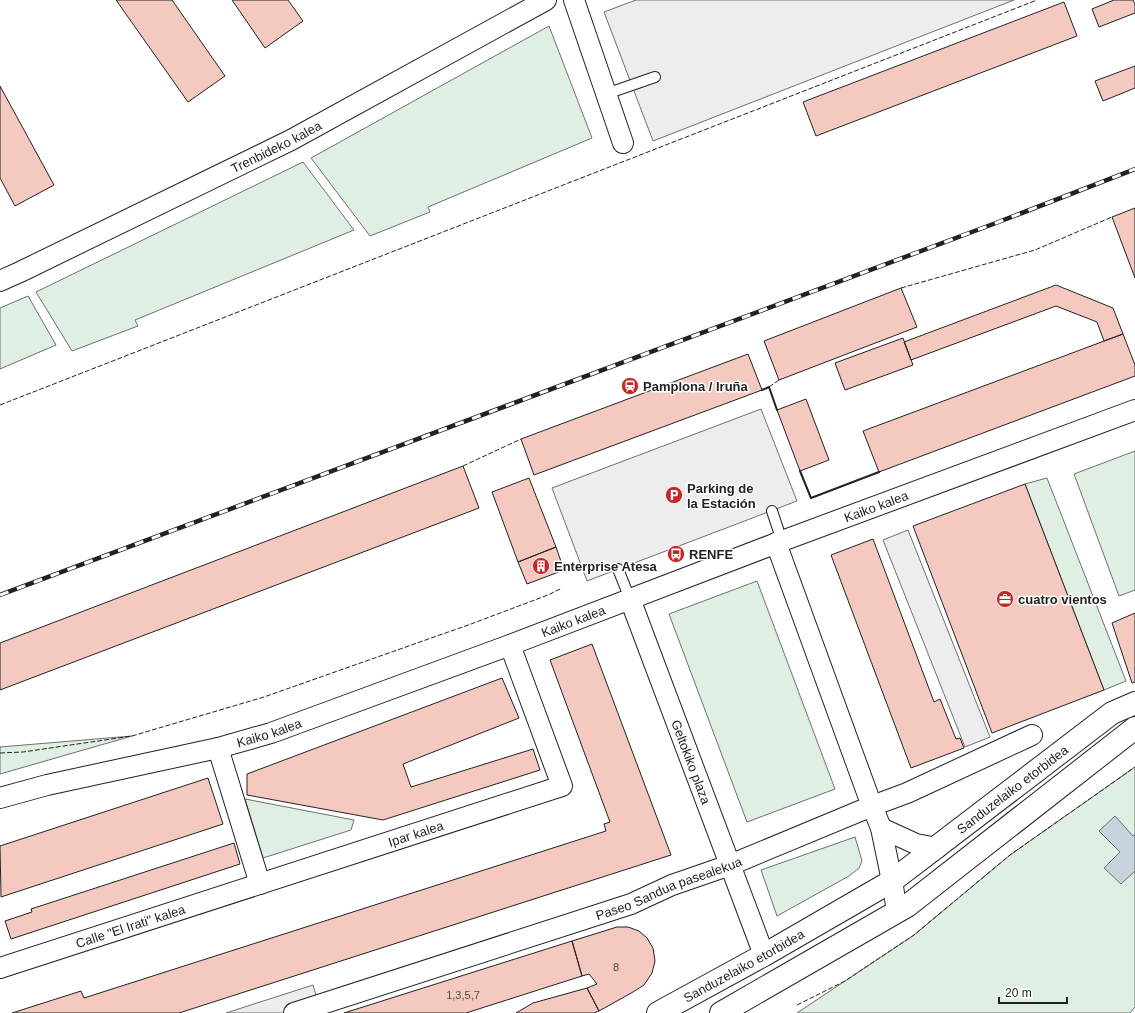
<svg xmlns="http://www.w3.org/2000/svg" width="1135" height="1013" font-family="Helvetica,sans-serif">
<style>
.green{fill:#e0efe3;stroke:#6f6f6f}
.parking{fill:#ededed;stroke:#6f6f6f}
.water{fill:#c7d3dd;stroke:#6f6f6f}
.building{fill:#f3c9c0;stroke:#222}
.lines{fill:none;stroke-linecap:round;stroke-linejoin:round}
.lane-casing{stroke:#222;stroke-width:12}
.street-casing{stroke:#222;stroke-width:22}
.secondary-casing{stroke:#222;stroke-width:24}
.lane{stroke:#fff;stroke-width:10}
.street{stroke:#fff;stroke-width:20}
.secondary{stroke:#fff;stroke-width:22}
.rail-casing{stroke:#222;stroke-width:4.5}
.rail{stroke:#fff;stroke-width:3;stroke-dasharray:9;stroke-linecap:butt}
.fence{stroke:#222;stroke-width:1;stroke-dasharray:5 2;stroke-linecap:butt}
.wall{stroke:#222;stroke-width:2}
.labels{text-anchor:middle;stroke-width:3;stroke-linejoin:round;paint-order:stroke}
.number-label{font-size:11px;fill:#564c4a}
.street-label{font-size:13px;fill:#222;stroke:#fff}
.poi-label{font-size:13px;font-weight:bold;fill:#222;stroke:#fff;text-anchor:start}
</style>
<rect width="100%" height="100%" fill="#fff"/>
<path class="green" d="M549 26 592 138 428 207 430 212 370 236 311 158Z
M303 162 354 230 135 320 138 326 72 351 36 292Z
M28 296 56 345 0 369V308Z
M1135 451V590L1119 596 1074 474Z
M1047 478 1126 681 1104 690 1025 484Z
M757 581 835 789 747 822 669 614Z
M132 736 0 774V747Z
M1135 767V1007L1130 1013H797L914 935 1010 855Z
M245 799 354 820 351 830 263 858Z
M855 837 862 861 859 868 849 876 777 916 761 870Z"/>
<path class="parking" d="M636 0H1014L653 141 604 12Z
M761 409 797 501 587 581 552 488Z
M908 530 990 737 965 747 883 540Z
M313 985 321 1013H226Z"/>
<path class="water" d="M1115 816 1133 836 1135 835V871L1121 884 1104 868 1120 852 1099 831Z"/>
<path class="building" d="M116 0H172L225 76 188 102Z
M232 0H288L303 21 265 48Z
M1114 0H1133L1135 4V13L1099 27 1092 9Z
M1064 2 1077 36 816 136 803 102Z
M1135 66V88L1103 101 1095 81Z
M0 86 54 185 15 206 0 178Z
M1135 208V278L1112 217Z
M1056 285 1113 308 1123 334 1104 341 1097 322 1056 306 911 360 904 342Z
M901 288 917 327 779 380 764 341Z
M1123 334 1135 365V376L879 472 863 431Z
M903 338 913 365 845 390 835 363Z
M748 354 762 390 534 475 521 439Z
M806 399 829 460 800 471 777 410Z
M463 466 479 508 0 690V643Z
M529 478 556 547 518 562 492 492Z
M1025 484 1104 690 992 733 913 526Z
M873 539 934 702 940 699 956 739 960 738 964 748 911 768 831 555Z
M556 547 564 570 527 584 518 562Z
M1135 613V682L1132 683 1112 623Z
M592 644 671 855 179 1013H12L81 991 84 998 606 831 604 824 610 822 550 660Z
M502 678 519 718 403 764 411 787 533 749 540 770 383 820 247 795V774Z
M208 778 223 824 1 897 0 846Z
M234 843 240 864 11 939 5 921 32 912 31 909Z
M617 927H628L639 931 647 938 653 948 655 961 652 973 644 985 633 992 599 1011 587 988 597 984 589 974 582 976 572 941Z
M572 941 582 976 466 1013H344Z
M587 988 599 1011 594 1013H516L533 1003Z"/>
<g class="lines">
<defs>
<path id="lane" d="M606 94 655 77
M772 511 782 541
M618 569 630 599"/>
<g id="street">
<path d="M574 0 623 143"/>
<path id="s1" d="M0 281 20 272 291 140 546 0"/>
<path d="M776 543 869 798 881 828 892 881 897 911"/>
<path id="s2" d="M630 599 764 955"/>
<path d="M218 748 260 884"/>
<path id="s3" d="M0 798 47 785 218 748 271 733 510 645 782 541 1135 410"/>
<path d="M881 828 916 844 937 848"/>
<path id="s4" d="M0 968 562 786 510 645"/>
<path id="s5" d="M294 1013 631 904 672 885 730 865 872 806 907 793 1032 735"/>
</g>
<g id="secondary">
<path id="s6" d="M658 1013 764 955 892 881 1112 713 1135 703"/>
<path d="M721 1013 907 906 1135 728"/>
</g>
</defs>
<use href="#lane" class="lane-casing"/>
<use href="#street" class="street-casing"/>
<use href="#secondary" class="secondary-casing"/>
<use href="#lane" class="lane"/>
<use href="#street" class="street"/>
<use href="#secondary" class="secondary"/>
<defs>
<path id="rail" d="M0 595 996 223 1135 169"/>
</defs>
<use href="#rail" class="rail-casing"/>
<use href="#rail" class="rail"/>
<path class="fence" d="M901 288 1035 250 1112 217
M769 387 779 380
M0 405 1037 0
M463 466 521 439
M0 753 23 752 132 736 264 697 471 624 548 595 562 588
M797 1005 845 981 914 935 1010 855 1135 767"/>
<path class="wall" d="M762 390 769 387 777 410
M800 471 811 498 879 472"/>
</g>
<defs>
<symbol id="station-disc" viewBox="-11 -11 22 22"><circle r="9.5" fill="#c62828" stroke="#fff"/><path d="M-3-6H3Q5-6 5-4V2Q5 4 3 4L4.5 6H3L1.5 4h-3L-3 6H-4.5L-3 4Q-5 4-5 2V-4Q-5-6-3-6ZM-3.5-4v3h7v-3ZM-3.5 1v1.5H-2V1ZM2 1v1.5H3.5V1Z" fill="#fff"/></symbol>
<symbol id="parking-disc" viewBox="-11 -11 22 22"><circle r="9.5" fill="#c62828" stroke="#fff"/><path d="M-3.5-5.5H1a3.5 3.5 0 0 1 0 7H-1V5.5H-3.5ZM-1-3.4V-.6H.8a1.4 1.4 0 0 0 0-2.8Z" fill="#fff"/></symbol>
<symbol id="bus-disc" viewBox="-11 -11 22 22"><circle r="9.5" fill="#c62828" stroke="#fff"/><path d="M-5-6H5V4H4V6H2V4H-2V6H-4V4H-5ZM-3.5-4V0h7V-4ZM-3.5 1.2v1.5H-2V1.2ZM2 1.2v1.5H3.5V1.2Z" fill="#fff"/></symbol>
<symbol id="building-disc" viewBox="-11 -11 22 22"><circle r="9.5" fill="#c62828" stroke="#fff"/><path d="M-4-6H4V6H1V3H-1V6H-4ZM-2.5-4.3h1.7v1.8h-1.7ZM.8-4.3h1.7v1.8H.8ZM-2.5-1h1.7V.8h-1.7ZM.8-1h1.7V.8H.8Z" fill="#fff"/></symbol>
<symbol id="office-disc" viewBox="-11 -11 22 22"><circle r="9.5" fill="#c62828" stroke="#fff"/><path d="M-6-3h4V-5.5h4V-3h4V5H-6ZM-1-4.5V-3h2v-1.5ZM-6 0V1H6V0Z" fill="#fff"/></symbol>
</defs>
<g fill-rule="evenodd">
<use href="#station-disc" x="620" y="376" width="20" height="20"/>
<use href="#parking-disc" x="664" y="485" width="20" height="20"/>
<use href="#bus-disc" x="666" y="544" width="20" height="20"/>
<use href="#building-disc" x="531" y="556" width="20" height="20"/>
<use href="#office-disc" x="995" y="589" width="20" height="20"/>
</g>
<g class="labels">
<g class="number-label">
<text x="616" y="971">8</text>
<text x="463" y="999">1,3,5,7</text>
</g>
<g class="street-label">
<text dy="5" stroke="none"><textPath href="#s1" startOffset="307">Trenbideko kalea</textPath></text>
<text dy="5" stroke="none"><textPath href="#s3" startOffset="925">Kaiko kalea</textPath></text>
<text dy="5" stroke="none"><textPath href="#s3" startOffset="601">Kaiko kalea</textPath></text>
<text dy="5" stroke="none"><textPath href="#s3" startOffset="277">Kaiko kalea</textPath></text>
<text dy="5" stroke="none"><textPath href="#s2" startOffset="174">Geltokiko plaza</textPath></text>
<text dy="5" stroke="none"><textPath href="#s6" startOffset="420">Sanduzelaiko etorbidea</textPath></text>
<text dy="5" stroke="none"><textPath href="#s4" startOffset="437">Ipar kalea</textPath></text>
<text dy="5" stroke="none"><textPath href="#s5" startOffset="395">Paseo Sandua pasealekua</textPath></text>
<text dy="5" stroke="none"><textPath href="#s4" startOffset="137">Calle "El Irati" kalea</textPath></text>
<text dy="5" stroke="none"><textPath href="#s6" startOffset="98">Sanduzelaiko etorbidea</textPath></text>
</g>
<g class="poi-label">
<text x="643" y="391">Pamplona / Iruña</text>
<text x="687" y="493">Parking de<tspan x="687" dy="15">la Estación</tspan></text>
<text x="689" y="559">RENFE</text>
<text x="554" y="571">Enterprise Atesa</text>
<text x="1018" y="604">cuatro vientos</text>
</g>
</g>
<path d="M999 997v6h68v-6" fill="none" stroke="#222222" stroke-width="2"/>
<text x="1005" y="997" font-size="12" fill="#222222" stroke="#ffffff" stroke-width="3" paint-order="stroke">20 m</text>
</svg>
